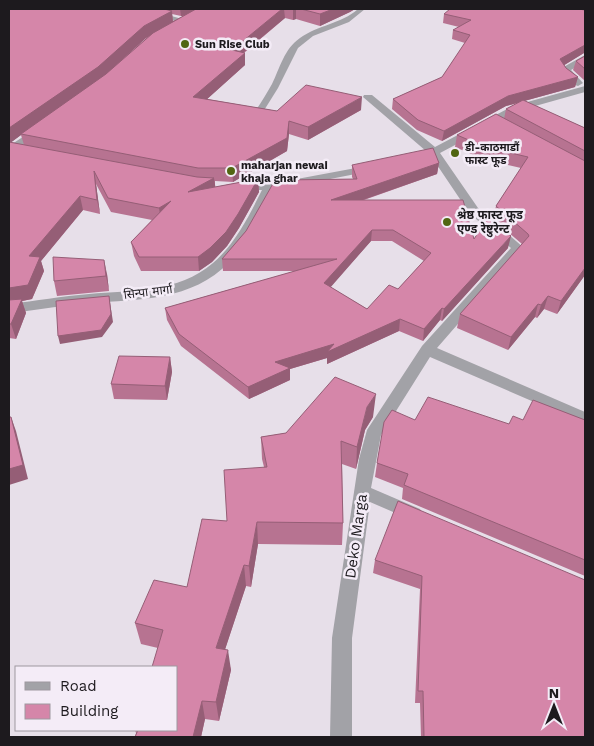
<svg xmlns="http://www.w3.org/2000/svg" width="594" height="746" font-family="'Work Sans','Noto Sans Devanagari',sans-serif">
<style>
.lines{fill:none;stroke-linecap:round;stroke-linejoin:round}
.service{fill:#a2a2a7;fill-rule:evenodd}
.minor{fill:#a2a2a7;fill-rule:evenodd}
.wall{fill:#b77391;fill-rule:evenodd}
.shaded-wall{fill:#955e76}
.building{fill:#d586a9;stroke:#955e76;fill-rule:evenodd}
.poi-dot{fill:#516612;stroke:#f4ecf7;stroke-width:2}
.labels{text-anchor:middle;stroke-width:5;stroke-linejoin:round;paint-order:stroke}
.far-poi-label{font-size:11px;font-weight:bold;fill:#1d1a1e;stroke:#f4ecf7;text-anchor:start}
.poi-label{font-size:12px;font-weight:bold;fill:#1d1a1e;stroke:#f4ecf7;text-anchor:start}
.street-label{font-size:12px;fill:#1d1a1e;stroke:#f4ecf7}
.near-street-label{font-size:15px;fill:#1d1a1e;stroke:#f4ecf7}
</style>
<rect width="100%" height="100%" fill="#e7dfe9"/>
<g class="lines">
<path class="service" d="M358 9H365L349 22 313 36 298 48 278 88 263 112H257L256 110C262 101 267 93 272 84 280 68 284 49 300 38 318 25 341 24 358 9Z"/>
<path class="minor" d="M134 9H147L189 21 185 24Z
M585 55V62L571 70 583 83 578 86 575 85 560 69Z
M585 86V92L521 110 440 153 478 208 524 248 437 348 585 412V424L430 357 381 435 371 488 420 509 423 514 420 519 414 521 370 502 352 638V737H330L332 638 359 459 367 430 422 346 511 248 470 214 431 156H422L421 154 426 151 363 97 364 95H372L435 147 513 106Z
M38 127 42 128 43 130 42 132 13 153 9 154V146Z
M372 165 376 166 378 168 376 170 274 190C260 217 245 248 222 269 183 303 129 299 81 304 56 306 33 311 9 313V304C36 301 62 296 89 294 132 290 178 293 213 263 235 244 249 216 262 190H239L233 187 235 185 270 184Z"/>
</g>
<path class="wall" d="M9 9H355L350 12 320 26 296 19 293 20 285 18 244 53H245V65L207 99 277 111 361 110 308 140 289 134 287 151 233 182 215 181V187L258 179 259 192 239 228 227 246 212 262 199 271H141L134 256 131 242 152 220 111 212 96 184 100 214 83 210 41 261 44 271 32 299 22 301 26 313 16 339 9 338ZM172 14 181 16H183L173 21ZM149 36 106 74 146 38ZM21 135 24 145 11 142Z
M584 10H585V54L584 53 564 65 566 68 578 77 575 87 524 101 585 128V275L557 314 544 309 537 318 535 317 508 350 457 328 460 314 522 244 493 219 496 206 521 168 483 159 455 147 457 135 504 119 506 109 518 103 506 106 442 141 417 130 392 109 393 99 442 77 465 43 452 39 453 30 459 27 443 23 444 14Z
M585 56V81L573 70 576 61Z
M439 163 437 174 364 200 474 239 508 248 442 321 440 320 423 341 399 331 327 364V358L290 369V380L249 399 181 346 167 320 165 308 295 271H223L222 259 246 231 283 180 353 179 352 177V165ZM371 241H392L424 261 398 289 367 309 330 287Z
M107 274 109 291 57 296 54 281Z
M170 357 172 372 167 400 114 399 111 384Z
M373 417 365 430 356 469 342 464 343 523 342 545 258 544 251 587 246 586 225 649 231 670 219 721 205 719 201 737H135L136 733 135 730H176L158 648 141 644 135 623 187 587 227 521 264 467 262 459 261 437 286 433Z
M415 420 509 424 523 420H585V576L402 499 403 488 375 477 377 463Z
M375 560 585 580V737H421L420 703H415L420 589 373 573Z"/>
<path class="shaded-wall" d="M180 9H204L189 15 181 16Z
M282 9H284L285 18 232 62V50Z
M293 9H296V19L293 20Z
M333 9H355L350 12 320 26V14Z
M172 11 173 23 146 38 100 80 21 134V135L9 144V128L144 26Z
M585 45 584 53 558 69 560 59Z
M245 53V65L195 110 193 97Z
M578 77 575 87 506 106 442 141 444 131 508 96Z
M362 97 361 110 308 140V127Z
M289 121V134L287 151 233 182 232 168Z
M439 163 437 174 331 211V200Z
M94 171 96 184 100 214 97 200Z
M214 178 216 191 188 192Z
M258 179 259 192 239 228 227 246 212 262 199 271 198 257Z
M80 196 83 210 41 261 44 271 32 299 22 301 26 313 16 339 11 324 9 303V288L29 256Z
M171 201 161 222 159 208Z
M372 230 371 241 323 296 324 283Z
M511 236 508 248 442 321 444 309Z
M104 260 107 274 109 291 106 276Z
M585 268V275L557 314 561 301Z
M109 296 113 322 102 337 60 344 58 336Z
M548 296 544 309 537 318 541 305Z
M538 304 535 317 508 350 511 337Z
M442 308 440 320 423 341 424 329Z
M400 319 399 331 327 364V358L290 369V380L249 399 248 387 275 362Z
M170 357 172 372 167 400 165 386Z
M376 394 373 417 365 430 356 469 357 447 367 407Z
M11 417 16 431 28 479 9 485Z
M257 522 258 544 251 587 249 566Z
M244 565 246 586 219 668 216 648Z
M228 650 231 670 219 721 216 702Z
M202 701 205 719 201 737H193Z"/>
<path class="building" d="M9 9H164L172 11 144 26 98 67 9 128Z
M196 9H282L232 50 245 53 193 97 277 111 306 85 362 97 308 127 289 121 287 138 232 168H198L21 134 106 74 153 33Z
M301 9H333L320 14Z
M450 9H578L585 10V45L560 59 566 68 578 77 508 96 444 131 418 120 393 99 442 77 470 35 453 30 471 20 444 14Z
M585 56V69L576 61Z
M523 100 585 128V151L506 109Z
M496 114 585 161V268L561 301 548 296 541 305 538 304 511 337 460 314 529 236 528 234 496 206 528 157 485 147 457 135Z
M9 142 197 177 214 178 188 192 258 179 238 214 226 232 210 248 198 257H139L131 242 171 201 159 208 108 198 94 171 97 200 80 196 29 256 40 257 28 285 9 288Z
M433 148 439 163 331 200H463L474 239 488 218 511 236 444 309 442 308 424 329 400 319 327 352 334 344 275 362 290 368 248 387 179 334 165 308 337 259H222L246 231 275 180 283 179V180L357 179 352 165ZM372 230H393L431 253 398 289 389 285 367 309 324 283Z
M53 257 104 260 106 276 54 281Z
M109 296 111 314 101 330 58 336 56 301Z
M22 299 11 324H9V300Z
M119 356 170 357 165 386 111 384Z
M335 377 376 394 367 407 357 447 341 441 343 523 257 522 249 566 244 565 216 648 228 650 216 702 202 701 193 737H135L138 730H176V667H152L163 630 135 623 154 580 187 587 202 519 227 521 224 470 267 467 261 437 286 433Z
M428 397 509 424 513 416 523 420 533 400 585 420V560L404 485 408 474 377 463 384 422 392 410 415 420Z
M9 417H11L23 465 9 469Z
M398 501 585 580V737H424L423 691H418L422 576 375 560Z"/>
<g class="poi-dot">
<circle cx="185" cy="44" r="5"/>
<circle cx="455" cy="153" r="5"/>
<circle cx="231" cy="171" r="5"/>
<circle cx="447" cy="222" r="5"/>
</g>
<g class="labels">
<g class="far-poi-label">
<text x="195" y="48">Sun Rise Club</text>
<text x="465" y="151">डी-काठमाडौं<tspan x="465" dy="13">फास्ट फूड</tspan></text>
<text x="241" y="169">maharjan newai<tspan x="241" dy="13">khaja ghar</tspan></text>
</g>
<g class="poi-label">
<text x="457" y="219">श्रेष्ठ फास्ट फूड<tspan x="457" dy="14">एण्ड रेष्टुरेन्ट</tspan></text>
</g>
<g class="street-label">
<text transform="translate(148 292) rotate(-7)" y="4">सिन्पा मार्गा</text>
</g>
<g class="near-street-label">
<text transform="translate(356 536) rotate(-82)" y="5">Deko Marga</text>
</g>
</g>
<rect width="594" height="746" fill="none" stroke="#1d1a1e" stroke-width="20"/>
<rect x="15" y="666" width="162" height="65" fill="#f4ecf7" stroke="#9e98a0"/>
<rect x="25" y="682" width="25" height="8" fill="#a2a2a7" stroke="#9e98a0"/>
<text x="60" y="691" font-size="15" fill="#1d1a1e">Road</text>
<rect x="25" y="704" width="25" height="15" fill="#d586a9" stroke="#9e98a0"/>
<text x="60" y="716" font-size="15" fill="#1d1a1e">Building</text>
<g transform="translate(554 706)" stroke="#f4ecf7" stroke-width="4" paint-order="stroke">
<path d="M0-4L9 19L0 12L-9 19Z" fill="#1d1a1e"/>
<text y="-8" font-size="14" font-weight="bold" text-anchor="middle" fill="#1d1a1e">N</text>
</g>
</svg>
